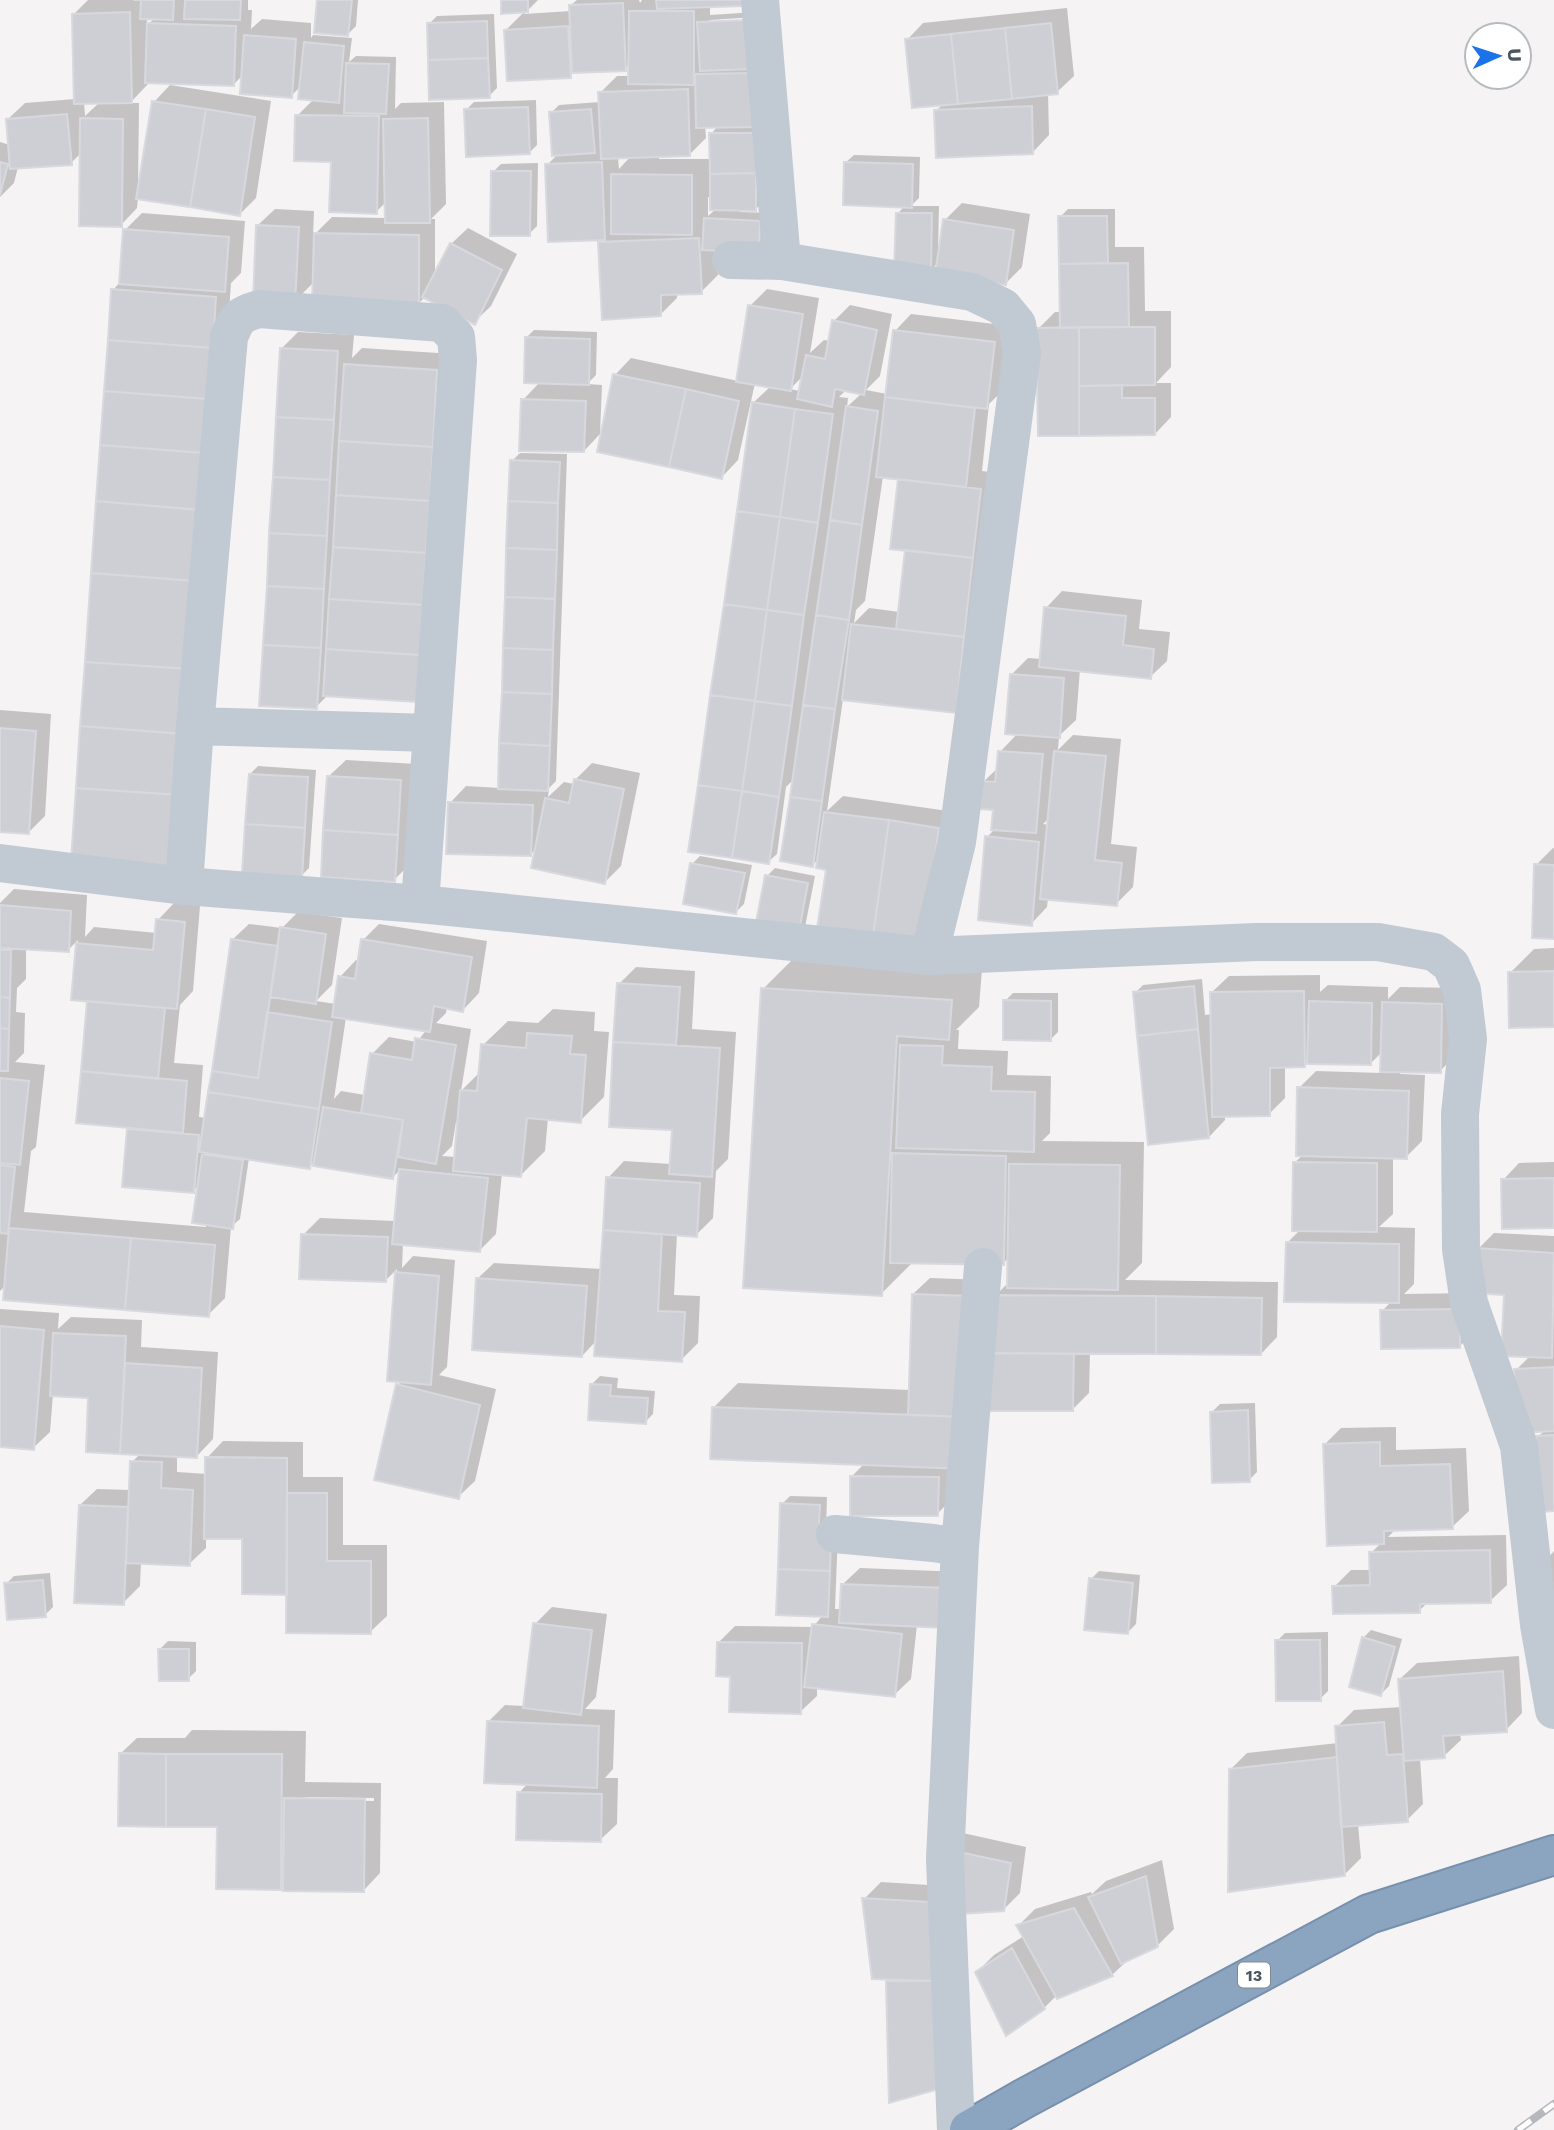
<svg xmlns="http://www.w3.org/2000/svg" width="1554" height="2130" font-family="'Work Sans',sans-serif">
<style>
.shadow{fill:#0003;fill-rule:evenodd}
.building{fill:#cdcfd5;stroke:#d7d9de;stroke-width:2}
.lines{fill:none;stroke-linecap:round;stroke-linejoin:round}
.highway-casing{stroke:#7690ad;stroke-width:42}
.minor{stroke:#c1cad2;stroke-width:38}
.highway{stroke:#8ba5c1;stroke-width:38}
.rail-casing{stroke:#b5b8bd;stroke-width:8}
.rail{stroke:#fff;stroke-width:5;stroke-dasharray:16;stroke-linecap:butt}
.labels{text-anchor:middle;stroke-width:7;stroke-linejoin:round;paint-order:stroke}
.shield{fill:#fff;stroke:#808990;stroke-width:2}
.shield-label{font-size:16px;font-weight:bold;fill:#4a5661}
</style>
<rect width="100%" height="100%" fill="#f5f3f3"/>
<path class="shadow" d="M88 0H248V10H252L251 29 262 19 311 23V38L313 35 352 38 349 62 356 56 396 57 395 109 401 103 444 102 446 204 431 219H435V276L451 244 468 228 517 254 491 306 474 322 425 297 418 304 314 282 294 302 258 225 275 209 314 211 313 236 332 217 386 218V202L376 212 297 116 314 99 301 86 291 96 243 75 234 84 148 81V84L130 103H139L138 189H140L154 102 170 85 271 101 256 198 240 214 138 197 137 208 121 225 82 152 71 163 18 167 14 183 0 197V142L10 145 8 119 25 103 75 99 74 14ZM147 17 155 18 147 25ZM84 102H100L85 116Z
M319 0H358L356 26 348 34Z
M503 0H538L524 14 571 11V5L577 0H639L640 3 642 0H746L710 5V15L756 12V17L710 20V23L756 21 764 201 756 209H740V212L768 213 766 243 717 249 718 275 701 292 677 293V298L660 315 600 243 605 238 547 165 558 154 551 113 559 105 600 102V93L617 76H630V64L625 69 575 71 570 76 506 30 526 10ZM705 126H718L711 134V159H659V156L689 155 706 138ZM631 156 619 169 618 157ZM708 197H711L716 209 708 216Z
M1067 8 1074 76 1057 92 1048 93 1049 135 1033 152 936 111 943 104 907 40 923 23Z
M494 14 497 88 489 96 429 24 437 16Z
M536 100 537 145 529 153 466 110 474 102Z
M854 155 920 157 919 198 911 206H939L938 249H941L945 220 962 203 1030 214 1022 267 1005 284 939 262 930 270 897 214 905 206 845 163Z
M538 163 537 226 529 234 493 172 501 164Z
M1068 209H1115V247H1144L1145 311H1171V367L1156 383H1171V417L1155 434 1038 329 1055 312H1061L1060 217Z
M142 213 245 221 241 273 231 283 191 850 113 290 121 281 125 230Z
M767 289 819 298 810 353 824 340 830 341 834 321 850 305 892 314 880 376 866 390 887 394 895 331 911 314 1011 326 1003 390 989 404 982 471 997 473 972 695 843 699 827 811 843 796 955 812 937 932 828 869 819 858 813 865 794 779 786 787 777 854 768 862 753 403 771 386 755 383 738 460 722 477 615 375 631 358 738 381 750 306ZM803 376 800 391 790 389ZM846 390 862 393 847 407 848 398 839 397ZM883 476 900 478 907 549 900 612 869 608 854 623 856 610 865 601Z
M534 330 597 332 596 375 587 384 602 385 600 434 584 451 523 400 540 382 526 338Z
M298 332 354 335 352 358 362 348 453 354 433 683 328 695 316 707 282 348Z
M520 453 567 454 556 781 549 788 548 797 564 782 574 784 575 780 592 763 640 773 621 866 605 882 537 848 530 855 450 803 466 786 500 788 512 461Z
M1062 591 1142 600 1139 629 1170 632 1167 661 1150 677 1080 669 1076 720 1059 736 1058 750 1073 735 1121 739 1111 844 1137 847 1133 887 1116 904 1048 898 1047 907 1031 924 987 837 996 828 994 808 983 782 999 767 1000 752 1018 733 1011 675 1028 658 1041 659 1046 608ZM1050 817 1049 825 1043 824Z
M0 710 51 714 45 816 28 833 0 831Z
M346 760 417 764 411 863 394 880 329 776Z
M258 766 316 770 309 868 301 876 250 774Z
M1553 848H1554V937L1536 865Z
M700 856 752 865 744 904 736 912 692 864Z
M775 868 815 876 804 932 767 876Z
M14 889 87 895 85 937 94 927 157 933 158 920 174 903 200 906 193 991 180 1005 174 1063 203 1065 199 1117 206 1118 232 940 249 924 282 928 298 912 342 918 332 985 316 1001 336 1004 340 977 356 960 360 961 363 940 379 924 487 941 479 993 463 1010 447 1007 446 1013 436 1023 471 1029 461 1091 481 1071 483 1045 508 1021 538 1023 553 1009 595 1012 594 1031 609 1032 604 1097 580 1121 548 1118 545 1151 521 1175 502 1173 496 1234 480 1250 403 1243 402 1268 413 1256 455 1260 447 1367 439 1375 496 1389 475 1481 458 1497 398 1385 402 1381 389 1380 397 1269 385 1281 303 1235 320 1218 396 1221 401 1169 393 1177 316 1160 309 1167 249 1158 240 1219 231 1227 225 1298 208 1315 6 1285 0 1291V903ZM78 940 73 999 89 1000 129 1127 124 1185 193 1191 199 1185 206 1227 24 1212 31 1151 36 1147 45 1065 15 1062 24 1053 25 1013 16 1012 17 988 26 979V948L68 950ZM346 1017 427 1029 417 1042 389 1037 372 1054 365 1095 341 1091 334 1099ZM456 1122 459 1123 456 1157 442 1156 452 1146Z
M1554 948V1026L1510 973 1534 949Z
M794 958 982 969 979 1007 956 1030H959L958 1049 1008 1051 1007 1075 1051 1076 1050 1133 1042 1141 1144 1142 1142 1263 1125 1280 1278 1282 1277 1337 1261 1354 1090 1352 1089 1393 1073 1409H989L954 1497 937 1514 851 1477 865 1463 714 1407 738 1383 910 1390 913 1294 930 1278 986 1280 995 1296 1009 1282V1257L1004 1263H912L881 1294 763 989Z
M636 967 695 971 692 1029 736 1032 728 1159 716 1171 713 1218 696 1235 677 1233 674 1295 700 1296 698 1343 681 1360 597 1340 582 1356 477 1279 494 1263 602 1269 608 1178 624 1161 671 1164 674 1129 611 1125 619 984Z
M1320 975V992L1328 985 1388 987V999L1400 987 1458 988 1457 1054 1440 1071H1400V1074L1425 1075 1422 1141 1406 1157H1393V1214L1379 1227 1415 1228 1414 1284 1404 1294 1475 1293 1478 1249 1494 1233 1554 1236V1509L1538 1437 1545 1430 1516 1370 1530 1356 1505 1294 1476 1292V1329L1460 1346 1382 1311 1392 1301 1287 1243 1300 1230 1294 1163 1303 1155 1299 1088 1316 1071 1382 1073 1383 1051 1371 1063 1307 1062 1304 1065 1285 1066V1098L1269 1114 1225 1115V1120L1209 1137 1135 993 1143 985 1202 979 1205 1015 1212 1014V992L1229 976Z
M1013 993H1058V1032L1050 1040 1005 1001Z
M1554 1162V1226L1503 1180 1519 1163Z
M0 1309 59 1313 58 1329 71 1317 142 1320 141 1347 218 1352 213 1439 197 1456 177 1455V1472L207 1474V1458L223 1441 303 1442V1477H343V1545H387V1616L370 1632 288 1593 244 1537H206V1548L189 1564 141 1562 140 1586 123 1603 80 1505 97 1489 131 1490 132 1462 141 1453 87 1451 90 1396 53 1394 50 1432 33 1448 0 1445Z
M600 1376 618 1378 617 1388 655 1391 653 1414 645 1422 592 1384Z
M1255 1403 1257 1472 1249 1480 1212 1412 1220 1404Z
M1396 1427V1450L1466 1448 1469 1511 1452 1527 1396 1529 1388 1537 1506 1535 1507 1585 1490 1601 1428 1602 1419 1611 1334 1587 1351 1570H1371V1553L1382 1542 1325 1444 1341 1428Z
M790 1496 827 1497 826 1532H838L835 1609H842L843 1584 860 1568 962 1572 917 1625 911 1679 894 1695 817 1687V1696L800 1712 731 1676 718 1643 735 1626 813 1627 823 1615 782 1504Z
M1554 1551V1600L1548 1558Z
M1099 1571 1140 1575 1136 1624 1128 1632 1091 1579Z
M50 1573 53 1607 45 1615 6 1584 14 1576Z
M552 1607 607 1614 596 1697 585 1709 615 1710 613 1769 605 1778H618L617 1824 600 1840 519 1793 528 1783 488 1722 505 1705 525 1706 535 1624Z
M1371 1630 1402 1639 1389 1686 1381 1694 1363 1638Z
M1328 1632V1691L1320 1699 1277 1641 1285 1633Z
M168 1641 196 1642V1671L188 1679 160 1649Z
M1519 1656 1522 1713 1506 1730 1460 1733 1461 1740 1444 1756 1420 1758 1423 1804 1407 1820 1358 1824 1361 1858 1344 1875 1230 1770 1247 1753 1338 1743 1337 1727 1354 1710 1402 1707 1400 1679 1417 1663Z
M192 1730 306 1731 305 1782 381 1783 380 1873 364 1890 285 1884 281 1888 218 1825 120 1754 137 1738H185ZM305 1797 374 1798V1801L305 1800Z
M963 1833 1026 1847 1020 1893 1003 1910 963 1912Z
M1162 1860 1174 1929 1157 1946 1129 1959 1112 1975 1057 1995 1044 2008 977 1972 994 1955 1024 1936 1019 1925 1035 1909 1091 1892 1092 1894 1106 1881Z
M881 1882 945 1886 952 1964 891 2101 888 1978 864 1899Z"/>
<path class="building" d="M133 0H174L173 20 140 19 141 0Z
M185 0H241L240 20 184 19Z
M317 0H352L348 36 314 33Z
M501 0H528V12L501 14Z
M656 0H742V6L657 9Z
M623 3 626 71 572 73 569 5Z
M629 11H694V85L628 84Z
M130 12 132 103 74 104 72 14Z
M748 20 751 69 700 71 697 22Z
M487 21 488 58 428 60 427 23Z
M147 23 236 26 234 86 145 83Z
M1051 23 1058 94 1012 99 1005 28Z
M568 26 571 78 507 81 504 30Z
M1005 28 1012 99 958 104 951 34Z
M951 34 958 104 912 108 905 39Z
M244 35 296 39 292 98 240 94Z
M304 42 344 46 339 103 298 99Z
M488 58 490 98 429 100 428 60Z
M346 63 389 64 386 114 344 113Z
M754 73 756 127 696 128 695 74Z
M688 89 690 156 601 159 598 92Z
M152 101 206 109 190 207 136 199Z
M1032 106 1033 154 936 158 934 110Z
M528 107 530 154 466 157 464 109Z
M206 109 255 117 240 216 190 207Z
M591 109 595 153 552 156 549 112Z
M67 114 72 165 10 169 6 119Z
M295 115 379 116 377 214 329 212 331 162 294 161Z
M80 118 123 119 122 227 79 226Z
M428 118 430 223H385L383 119Z
M709 133H756V173L710 174Z
M0 162 8 164 0 195Z
M602 162 605 240 548 242 545 164Z
M844 162 913 164 912 208 843 205Z
M491 171H531L530 236H490Z
M756 173V211L710 210V174Z
M611 174 692 175V235L611 234Z
M896 213H932L931 272 894 271Z
M1058 216H1107L1108 263 1059 264Z
M704 218 760 221 759 253 702 250Z
M943 219 1014 230 1006 285 935 275Z
M256 225 299 227 295 304 253 302Z
M123 229 229 237 225 292 119 284Z
M314 233 419 235V306L312 304Z
M699 238 702 294 661 295V316L602 320 598 242Z
M450 243 502 270 475 325 422 297Z
M1128 263 1129 327 1060 328 1059 264Z
M111 289 216 297 213 348 108 340Z
M748 305 803 314 791 391 736 382Z
M832 320 877 330 864 395 835 389 832 407 797 399 806 355 825 359Z
M1079 327H1155V385L1079 386Z
M1079 327V436H1038L1036 328Z
M893 330 995 342 987 409 885 397Z
M525 337 590 339 589 385 524 383Z
M108 340 213 348 208 399 104 391Z
M280 348 338 351 334 420 276 417Z
M344 364 437 370 433 447 339 441Z
M613 374 686 389 669 467 597 452Z
M1122 385V398H1155V435L1079 436V386Z
M686 389 739 401 722 479 669 467Z
M104 391 208 399 204 453 100 445Z
M885 397 975 408 966 487 876 477Z
M521 399 586 401 584 452 519 451Z
M752 402 795 409 780 517 737 511Z
M846 406 878 411 862 525 830 520Z
M795 409 833 414 818 523 780 517Z
M276 417 334 420 330 480 273 477Z
M339 441 433 447 430 501 336 495Z
M100 445 204 453 200 510 96 501Z
M510 460 560 462 558 503 508 501Z
M273 477 330 480 327 536 269 533Z
M898 479 981 489 973 558 890 549Z
M336 495 430 501 426 553 333 547Z
M96 501 200 510 195 581 91 573Z
M508 501 558 503 557 550 506 548Z
M737 511 780 517 767 610 724 604Z
M780 517 818 523 804 615 767 610Z
M830 520 862 525 849 620 816 615Z
M269 533 327 536 324 589 267 586Z
M333 547 426 553 423 605 329 599Z
M506 548 557 550 555 599 505 597Z
M905 550 973 558 964 637 896 629Z
M91 573 195 581 190 669 85 662Z
M267 586 324 589 321 648 263 645Z
M505 597 555 599 553 650 503 648Z
M329 599 423 605 420 655 326 649Z
M724 604 767 610 755 701 710 695Z
M1044 607 1126 616 1123 645 1154 649 1151 679 1039 667Z
M767 610 804 615 792 706 755 701Z
M816 615 849 620 835 709 803 705Z
M851 624 964 637 956 713 842 700Z
M263 645 321 648 317 709 259 706Z
M503 648 553 650 552 694 502 692Z
M326 649 420 655 417 702 323 696Z
M85 662 190 669 184 734 80 726Z
M1010 674 1064 678 1060 738 1005 734Z
M502 692 552 694 550 746 499 743Z
M710 695 755 701 742 791 698 785Z
M755 701 792 706 779 797 742 791Z
M803 705 835 709 822 801 790 797Z
M80 726 184 734 180 795 76 788Z
M0 728 36 731 29 834 0 832Z
M499 743 550 746 548 791 498 789Z
M998 751 1043 754 1036 833 991 830 993 810 980 809 982 781 995 782Z
M1054 751 1106 756 1095 860 1122 863 1117 906 1040 899Z
M249 774 308 777 305 828 245 824Z
M327 776 401 780 398 835 323 830Z
M574 779 624 789 605 884 531 868 545 798 569 803Z
M698 785 742 791 732 858 688 852Z
M76 788 180 795 175 868 71 860Z
M742 791 779 797 769 864 732 858Z
M790 797 822 801 813 867 780 861Z
M448 802 533 805 531 856 446 854Z
M824 812 889 820 872 944 816 935 826 870 816 868Z
M889 820 939 828 921 951 872 944Z
M245 824 305 828 302 878 242 873Z
M323 830 398 835 395 882 321 877Z
M985 836 1039 842 1032 926 978 920Z
M690 863 745 873 736 914 683 904Z
M1534 864 1554 865V939L1532 938Z
M765 875 808 883 797 942 754 933Z
M0 905 71 911 69 952 0 948Z
M156 919 185 922 177 1009 71 1000 76 943 153 950Z
M280 927 326 934 316 1004 270 997Z
M231 939 278 946 258 1078 212 1071Z
M361 939 472 957 463 1012 434 1006 430 1032 332 1017 338 976 355 979Z
M0 950H11L10 998 0 997Z
M1554 971V1027L1509 1028 1508 972Z
M617 983 680 987 676 1045 613 1042Z
M1194 986 1198 1029 1137 1036 1133 992Z
M761 988 952 1000 949 1040 897 1036 882 1296 743 1288Z
M1304 991 1305 1067 1270 1068V1116L1212 1117 1210 992Z
M0 997 10 998 9 1029 0 1028Z
M1003 1000 1051 1001V1041L1003 1040Z
M87 1001 165 1008 158 1079 81 1071Z
M1309 1001 1372 1003 1371 1065 1307 1064Z
M1382 1002 1442 1004 1441 1073 1380 1072Z
M267 1012 332 1022 319 1109 208 1092 212 1071 258 1078Z
M0 1028 9 1029 8 1071H0Z
M1198 1029 1209 1138 1148 1145 1137 1036Z
M527 1033 572 1036 570 1054 586 1055 581 1123 527 1118 521 1177 453 1171 460 1090 477 1091 481 1044 526 1048Z
M415 1038 456 1045 436 1164 398 1157 403 1120 361 1113 370 1053 412 1060Z
M613 1042 720 1048 712 1177 669 1174 672 1130 609 1127Z
M900 1045 943 1046 942 1065 992 1067 991 1091 1035 1092 1034 1152 896 1148Z
M81 1071 187 1081 183 1133 76 1123Z
M0 1078 29 1081 20 1165 0 1163Z
M1297 1087 1409 1091 1407 1159 1296 1156Z
M208 1092 319 1109 310 1169 199 1152Z
M323 1107 403 1120 393 1179 313 1166Z
M127 1129 199 1135 194 1193 122 1187Z
M892 1153 1006 1156 1004 1265 890 1263Z
M202 1154 243 1160 233 1229 192 1223Z
M1293 1162 1377 1163V1232L1292 1231Z
M1009 1164 1120 1165 1118 1290 1007 1288Z
M0 1165 15 1167 8 1234 0 1233Z
M399 1169 488 1178 480 1252 392 1244Z
M606 1177 700 1183 697 1237 603 1230Z
M1554 1178V1228L1502 1229 1501 1179Z
M9 1228 131 1238 125 1310 3 1300Z
M603 1230 662 1234 658 1311 685 1312 682 1362 594 1356Z
M301 1234 388 1237 386 1282 299 1279Z
M131 1238 215 1245 209 1317 125 1310Z
M1286 1242 1399 1244V1303L1284 1302Z
M1476 1248 1554 1253 1552 1358 1501 1356 1504 1295 1473 1293Z
M395 1272 439 1276 431 1385 387 1381Z
M476 1278 587 1286 582 1357 472 1350Z
M912 1294 971 1296 966 1417 908 1415Z
M993 1295 1156 1296V1354L993 1353Z
M1156 1296 1262 1298 1261 1355 1156 1354Z
M1460 1309V1348L1381 1349 1380 1310Z
M0 1326 44 1330 34 1450 0 1447Z
M53 1333 126 1336 120 1454 86 1452 88 1398 50 1396Z
M982 1353 1074 1354 1073 1411H982Z
M125 1363 202 1368 197 1458 120 1454Z
M1554 1367V1431L1518 1433 1514 1369Z
M396 1384 480 1405 459 1499 374 1480Z
M590 1384 611 1385 610 1396 648 1398 646 1424 588 1420Z
M712 1407 966 1417 963 1469 710 1459Z
M1248 1410 1250 1482 1212 1483 1210 1412Z
M1554 1435V1511L1542 1512 1536 1436Z
M1380 1442V1466L1450 1464 1453 1529 1384 1531V1544L1327 1546 1323 1444Z
M205 1457 287 1458V1595L242 1594V1539H204Z
M130 1461 162 1462 161 1488 193 1490 190 1566 126 1563Z
M850 1476 939 1477 938 1516H850Z
M287 1493H327V1561H371V1634L286 1633Z
M780 1503 820 1505 818 1539H831L830 1571 778 1569Z
M79 1505 128 1507 124 1605 74 1603Z
M1490 1550 1491 1603 1420 1604V1613L1333 1614 1332 1586 1370 1585 1369 1552Z
M778 1569 830 1571 828 1617 776 1615Z
M1089 1578 1133 1583 1128 1634 1084 1630Z
M43 1580 46 1617 7 1620 4 1583Z
M841 1584 946 1588 944 1628 839 1623Z
M533 1623 592 1630 581 1715 523 1708Z
M812 1624 902 1634 895 1697 804 1687Z
M1362 1637 1395 1647 1381 1696 1349 1687Z
M1275 1640H1320L1321 1701H1276Z
M717 1642 802 1643 801 1714 729 1712 730 1677 716 1676Z
M158 1649H189V1681H159Z
M1503 1671 1507 1732 1443 1736 1445 1758 1404 1761 1398 1679Z
M487 1721 599 1726 597 1788 484 1783Z
M1384 1722 1387 1755 1403 1754 1408 1822 1341 1827 1335 1726Z
M119 1753 166 1754V1827L118 1826Z
M166 1754H282L281 1890 216 1889 217 1827H166Z
M1337 1757 1345 1876 1228 1892 1229 1769Z
M517 1792 602 1794 601 1842 516 1840Z
M284 1798 365 1799 364 1892 283 1891Z
M945 1849 1011 1863 1004 1911 961 1914Z
M1146 1876 1158 1947 1121 1964 1088 1897Z
M862 1898 929 1902 937 1981 872 1979Z
M1074 1908 1113 1976 1057 1999 1016 1925Z
M1012 1948 1045 2009 1006 2036 975 1972Z
M886 1981H937L939 2089 889 2103Z"/>
<g class="lines">
<defs>
<path id="highway" d="M969 2130 1025 2098 1369 1914 1554 1855"/>
</defs>
<use href="#highway" class="highway-casing"/>
<path class="minor" d="M760 0 782 261
M731 260 782 261 972 292 1003 307 1017 324 1022 353 957 842 929 956
M195 726 431 733
M0 863 184 886 420 904 929 956 1256 942H1378L1434 952 1451 965 1462 990 1468 1039 1460 1114 1461 1249 1469 1303 1519 1446 1539 1625 1554 1710
M184 886 195 726 229 337C237 318 238 315 259 309L442 323 456 337 458 360 420 904
M835 1534 933 1543 960 1547
M956 2130 945 1859 960 1547 983 1267"/>
<use href="#highway" class="highway"/>
<defs>
<path id="rail" d="M1518 2130 1554 2104"/>
</defs>
<use href="#rail" class="rail-casing"/>
<use href="#rail" class="rail"/>
</g>
<g class="labels">
<rect class="shield" x="1238" y="1962.5" width="32" height="25" rx="5"/>
<g class="shield-label">
<text x="1254" y="1981">13</text>
</g>
</g>
<g transform="translate(1498 56) rotate(87)"><circle r="33" fill="#ffffff" stroke="#b7bbc0" stroke-width="2"/>
<path d="M0-5L12 26L0 18L-12 26Z" fill="#1a73e8"/>
<text y="-10" font-size="19" font-weight="bold" text-anchor="middle" fill="#4a5661">U</text>
</g>
</svg>
